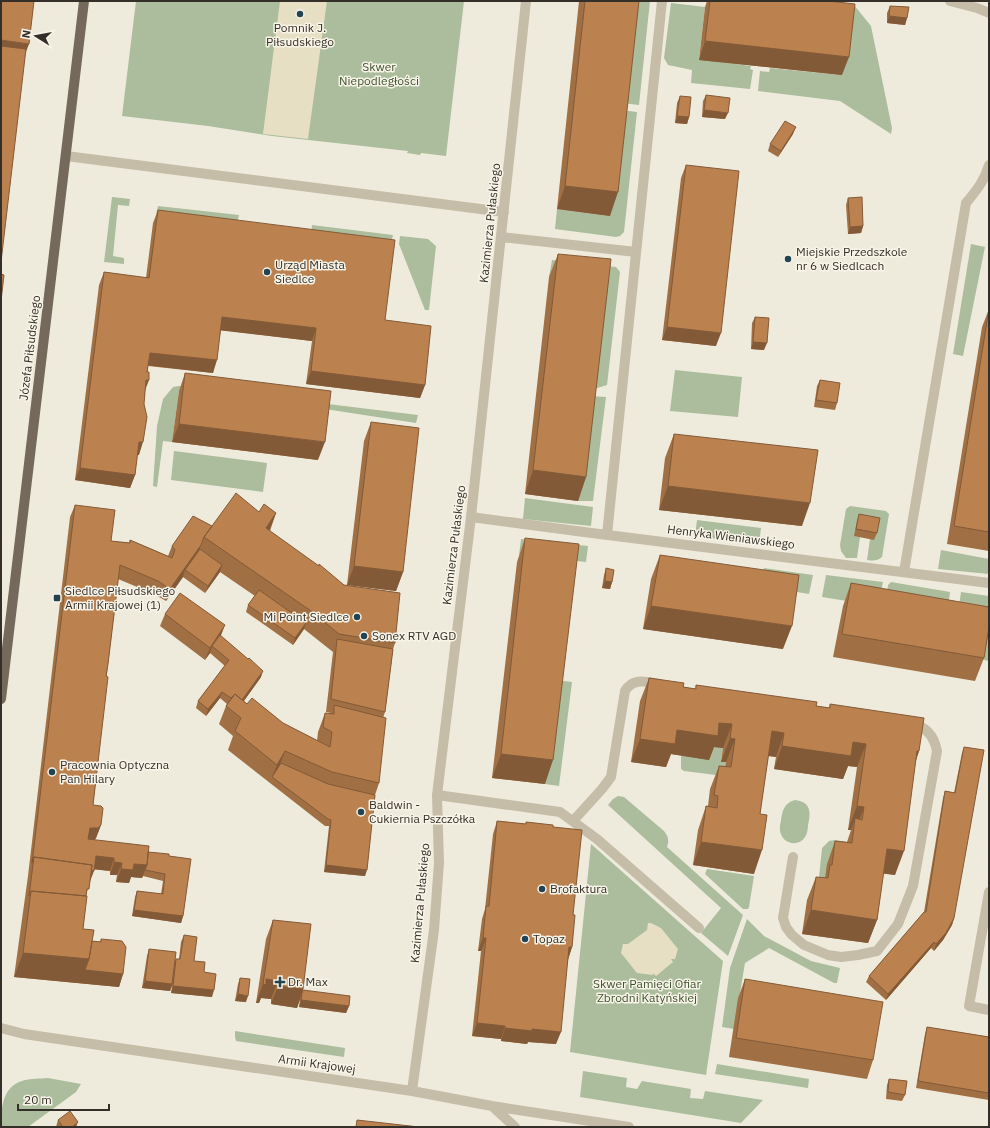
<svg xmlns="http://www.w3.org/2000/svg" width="990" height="1128" font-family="'IBM Plex Sans',sans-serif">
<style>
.green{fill:#abbd9d}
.plaza{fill:#e6dfc4}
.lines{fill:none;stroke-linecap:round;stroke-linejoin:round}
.minor{stroke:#c6bda9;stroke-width:10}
.major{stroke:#75695b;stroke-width:10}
.wall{fill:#a16f44}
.shaded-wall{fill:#835a37}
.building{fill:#bb814f;stroke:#835a37}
.poi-dot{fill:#224452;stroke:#f8f4e8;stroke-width:1.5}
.labels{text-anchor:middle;stroke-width:3;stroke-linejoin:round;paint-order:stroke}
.poi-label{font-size:12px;fill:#342f28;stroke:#f8f4e8;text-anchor:start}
.park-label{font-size:12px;fill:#3c502e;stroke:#f8f4e8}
.street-label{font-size:12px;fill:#342f28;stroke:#f8f4e8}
</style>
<rect width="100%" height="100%" fill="#efebdc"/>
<path class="green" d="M136 1H464L446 156 421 153 420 155 407 153 408 151 272 136 208 126 122 116Z
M633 1H650L639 105 622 103Z
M671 3 705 7 699 59 751 66 750 69 753 70 750 89 691 83 692 70 668 65 664 58Z
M854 5 871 26 892 128 891 134 840 101 758 91 760 71 769 72 770 68 842 75Z
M621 110 637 112 624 232 620 236 616 237 555 229 557 209 610 216Z
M112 197 130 199 129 206 118 205 113 256 124 258V264L104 262Z
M158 206 239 215 237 224 156 214Z
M312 225 393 235 391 244 311 234Z
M400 236 428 239 436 246 429 310H425L399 244Z
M971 244 985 247 963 356 953 354Z
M552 260 616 267 620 272 607 385 594 389 549 277Z
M675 370 742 377 738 417 670 411Z
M179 386 418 415 416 423 325 409 179 391 172 442 163 441 157 487 153 486 157 426 163 399 173 387Z
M590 396 606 397 593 501H578Z
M174 451 267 463 263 492 171 480Z
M525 498 593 507 591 526 523 519Z
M850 506 886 511 889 514 882 557C877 561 874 561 867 560L870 539H874L854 536 860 537 857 558H846L841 551 840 545 846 509Z
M697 520 761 528 759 544 695 536Z
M521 539 588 546 586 562 519 555Z
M941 550 989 559V574L938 569Z
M764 568 813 575 809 594 761 586Z
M826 575 883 582 878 606 822 597Z
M891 582 950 592 947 617 885 607 888 585Z
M961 592 989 596V661L979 659 956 626Z
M556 680 572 682 559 786 545 784Z
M711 746 723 748 721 761 726 762 724 776 684 771 681 769V756Z
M618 796 624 797 664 831C669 837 669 841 667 847L743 915 728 956 701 933 721 908 608 805 613 799Z
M795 800C811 802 811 812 808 825 808 829 807 834 805 837 799 847 784 844 781 834 779 830 780 825 781 821 782 811 784 803 795 800Z
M835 840 847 842 843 867 824 889 818 887 822 848 829 841Z
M591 844 723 961 706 1075 570 1052Z
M707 869 754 876 749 907 748 909H743L705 874Z
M747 919 764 936 811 961 840 968 837 983H834L769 948 745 963 734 1029 722 1027 730 968Z
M235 1031 345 1048 344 1057 236 1041 235 1037Z
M717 1064 809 1079 808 1088 715 1074Z
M583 1071 627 1078 626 1087 637 1089 642 1081 691 1089 690 1098 703 1099 705 1091 763 1100 741 1123 580 1097Z
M48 1078 81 1084 76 1092 28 1127H1C1 1109 2 1087 22 1081 30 1078 40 1079 48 1078Z"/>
<path class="plaza" d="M280 1H327L308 139 263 134Z
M648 923H651L661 928 678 949 675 959H671L673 962 656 976 653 973V975L637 973 621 953 623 944H628L647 930Z"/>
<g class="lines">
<path class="minor" d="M950 1 977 8 989 13
M66 156 504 212
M501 237 636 252
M471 517 584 532 989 583
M607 535 662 1
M904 572 966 203C976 191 985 180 989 165
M437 795 560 812 597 839 699 928
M573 821 602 789 611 777 625 691C633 677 647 682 660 684
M793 857 783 918 786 927 792 935 804 945 828 955 841 957 858 955 877 951 898 924 913 886 937 751C934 736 926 726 911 724
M989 892 969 1006 989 1010
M1 1028 24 1034 412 1091 492 1106 629 1127
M412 1091 434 930 439 863 437 795 471 517 526 1
M492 1106 515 1127"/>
<path class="major" d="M1 699 84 1"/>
</g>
<path class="wall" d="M579 1H639L610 216 557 209Z
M707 1H828L842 75 699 60 705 7Z
M890 6 907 18 905 25 887 23V13Z
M706 95 725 119 702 117 703 101Z
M680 96 689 117 687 124 675 123 677 103Z
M793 134 778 157 768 151 770 144Z
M686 165 716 346 662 340 681 178Z
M848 198 863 226 861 233 848 234 846 205Z
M158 210 385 320 425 385 420 398 306 384 312 341 221 330 213 373 148 366 145 391 139 455H137L135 475 130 488 75 480 99 285 104 272 146 278 153 223Z
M558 254 586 477 578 501 525 494 549 277Z
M989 309V551L947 544 982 327Z
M755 317 764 350 751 349 752 323Z
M185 373 318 460 172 442 179 391Z
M820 380 837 403 835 410 814 407 817 386Z
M371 422 403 572 396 591 347 585 364 441Z
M674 434 802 526 659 510 665 458Z
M75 505 111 541 129 543 130 540 168 556 172 546 212 526 259 512 276 513 270 531 395 643 393 649 385 712 383 718 379 783 375 795 365 876 324 872 329 826H325L270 783 228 750 233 736 219 724 226 706 227 704 220 698 206 716 196 708 198 701 225 666 210 653 205 660 160 626 165 614 221 636 261 677 244 701 247 704 317 741 318 732 325 713 331 714V713L326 712 333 652 304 629 293 645 246 612 248 605 255 596 220 572 205 593 183 577 166 601 154 594 118 579 108 664 93 805 101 825 96 838 95 840 148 852 169 856 183 916 181 923 132 916 135 897 137 891 161 894 163 881 143 876 142 878 131 877 129 883 116 882 117 875H110V871L94 869 89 883 86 896 83 929 92 941 100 942 101 939 123 974 119 987 14 977 28 876 70 517Z
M859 514 877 533 874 540 854 536 857 521Z
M525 538 545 784 492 778 517 562Z
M660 555 783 649 643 629 651 579Z
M606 568 612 582 610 589 602 588 604 575Z
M851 583 984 658 975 681 833 657 843 606Z
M649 678 683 687 695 689 696 685 829 708 830 704 919 751 916 760 895 875 883 873 877 920 868 943 802 934 807 900 816 877 825 878 827 864 835 841 847 842 851 830H848L857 767 848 766 843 779 774 769 776 757 768 756 760 814 754 874 693 865 698 830 706 806H708L710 789 719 766 725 767 726 762H721L723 748 714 747 709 760 671 754 666 767 631 762 640 701Z
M964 747 954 918 952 925 943 940 934 951 931 948 886 1000 866 982 869 976 924 912 943 798 945 791 954 793 962 753Z
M497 821 526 824V822L553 827 573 915 572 947 568 959 556 1044 528 1042 527 1044 501 1041V1039L472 1036 481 951H478L482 919 485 909 493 834Z
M273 920 303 989V990L349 1006 346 1013 299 1007 300 1000 297 1008 271 1004V999L261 998 259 1003H256L266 939Z
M184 935 194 961 204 972 212 997 171 993 172 986 170 991 142 988 147 956 149 949 174 963 176 959H179L181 942Z
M240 978 246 1002 235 1001 238 984Z
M745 979 873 1060 867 1079 729 1057 738 998Z
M927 1027 989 1037V1100L916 1088 925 1034Z
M889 1079 905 1095 902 1101 886 1099 887 1085Z
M58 1120 76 1127H56Z"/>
<path class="shaded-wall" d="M889 16 907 18 905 25 887 23Z
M1 40 29 44 22 62 1 60Z
M705 41 849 57 842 75 699 60Z
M704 110 728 113 725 119 702 117Z
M677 116 689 117 687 124 675 123Z
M796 127 793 134 778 157 781 151Z
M565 186 618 192 610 216 557 209Z
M863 226 861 233 848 234 850 227Z
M222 317 316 328 312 341 217 330Z
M667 327 721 333 716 346 662 340Z
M753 342 767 343 764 350 751 349Z
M150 353 217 360 213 373 145 365Z
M311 371 425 385 420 398 306 384Z
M146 380H149L144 393Z
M179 424 325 442 318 460 172 442Z
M139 442H143L139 455H134Z
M80 468 135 475 130 488 75 480Z
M533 470 586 477 578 501 525 494Z
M668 486 810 503 802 526 659 510Z
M276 513 269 531 266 528Z
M201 545 197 556 185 570 183 577 166 601 170 589Z
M222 565 220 572 205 593 208 586Z
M354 566 403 572 396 591 347 585Z
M605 581 612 582 610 589 602 588Z
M651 606 792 626 783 649 643 629Z
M306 623 304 629 293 645 295 638Z
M225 625 220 638 212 646 210 653 205 660 210 648Z
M263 671 261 677 237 710 239 704Z
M222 692 220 698 206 716 208 709Z
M719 723 732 724 723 748 714 747 709 760 671 754 666 767 631 762 640 739 677 730Z
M772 731 784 733 776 757 763 755Z
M730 738 735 739 726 762H721Z
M853 742 866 744 857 767 848 766 843 779 774 769 782 746Z
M285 751 278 770 272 777 277 765Z
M917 751H919L911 775Z
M501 754 553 760 545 784 492 778Z
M857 806 864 807 855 831V818L851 830H848Z
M101 825 96 838 93 841H85L90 828Z
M701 842 762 850 754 874 693 865Z
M887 849 904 851 895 875 878 873Z
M96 856 114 858 110 871 91 869Z
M114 862 122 863 117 875H110Z
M34 863 94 871 89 884Z
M134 864 147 865 142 878 131 877 129 883 116 882 121 869Z
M326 865 367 870 365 876 324 872Z
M134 910 183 916 181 923 132 916Z
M811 910 877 920 868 943 802 934Z
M954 918 952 925 943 940 934 951 936 944Z
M483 938H486L481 951H478Z
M934 942 931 948 886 1000 888 994Z
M569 947H572L568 960Z
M23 953 89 959 123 974 119 987 14 977Z
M266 979 278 981 271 999 261 998 259 1003H256L263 984Z
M145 981 172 984 170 991 142 988Z
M173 986 214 990 212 997 171 993Z
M278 986 303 989 297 1008 271 1004Z
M238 994 248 996 246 1002 235 1001Z
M301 1000 349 1006 346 1013 299 1007Z
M477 1023 505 1026 501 1039 472 1036Z
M505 1028 532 1029 561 1032 556 1044 528 1042 527 1044 501 1041Z
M78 1122 76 1127H72Z"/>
<path class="building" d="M1 1H34L29 44 1 40Z
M585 1H639L618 192 565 186Z
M710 1H828L855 4 849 57 705 41Z
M890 6 909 7 907 18 889 16Z
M1 46 26 49 1 262Z
M706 95 730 98 728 113 704 110Z
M680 96 691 97 689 117 677 116Z
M785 121 796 127 781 151 770 144Z
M686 165 739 171 721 333 667 327Z
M862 197 863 226 850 227 848 198Z
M158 210 395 240 385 320 431 326 425 385 311 371 316 328 222 317 217 360 150 353 147 372H149V380H146L144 404 147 417 143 442H139L135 475 80 468 104 272 149 278Z
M558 254 611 259 586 477 533 470Z
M1 274 4 275 1 301Z
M989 309V532L954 526Z
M755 317 769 318 767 343 753 342Z
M185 373 331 391 325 442 179 424Z
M820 380 840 383 837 403 816 400Z
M371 422 419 428 403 572 354 566Z
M674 434 818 450 810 503 668 486Z
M236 493 259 512 264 504 276 513 266 528 319 566V564L344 585 400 593 395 643 339 634 311 611 204 537Z
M75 505 115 510 111 541 130 543V540L172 558 175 550 172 546 193 516 212 526 204 537 201 545 170 589 158 581 120 565 108 664 106 676 108 677 93 805 101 806 103 808 101 825 98 828H90L88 839 149 846 147 865 134 864 133 870 121 869 122 863 114 862V858L96 856 94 871 91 870 92 865 34 857 32 863Z
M859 514 880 518 877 533 856 529Z
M525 538 579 544 553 760 501 754Z
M200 549 222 565 208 586 185 570Z
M660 555 799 575 792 626 651 606Z
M606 568 614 570 612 582 605 581Z
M851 583 989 607V627L984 658 842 634Z
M259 590 306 623 295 638 248 605Z
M180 593 225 625 210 648 165 614Z
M220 635 248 659 249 658 263 671 242 700 235 694 231 698 222 692 208 709 198 701 229 660 212 646Z
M337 639 393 649 385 712 331 699Z
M649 678 684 683 683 687 696 689V685L817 702 816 706 830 708V704L924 718 919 751H917L904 851 887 849 877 920 811 910 816 877 828 878 830 865H832L835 841 852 843 855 818 862 820 864 807 857 806 866 744 853 742 851 756 782 746 784 733 772 731 760 814 767 815 762 850 701 842 706 806 717 808 718 796 714 795 719 766 731 767 735 739 730 738 732 724 719 723 718 736 677 730 675 744 640 739Z
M235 694 247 704 252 698 283 723 330 747 332 732 323 727 325 713 334 714V705L386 718 379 783 332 772 285 751 277 765 235 731 241 718 226 706Z
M964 747 984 750 954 918 946 933 936 944 934 942 888 994 869 976 924 912H926L945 791 955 793Z
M281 763 328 784 375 795 367 870 326 865 331 820 328 819 272 777Z
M497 821 526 824V822L553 825V827L582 830 573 915H575L572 947H569L561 1032 532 1029V1031L505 1028V1026L477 1023 486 938H483L486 906H489Z
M148 852 169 854V856L191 859 183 916 134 910 137 891 163 894 165 874 145 870 147 865Z
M34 857 92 865 89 889H87L86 896 31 891 29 896Z
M31 891 87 896 83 929 94 930 89 959 23 953Z
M273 920 311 924 303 989 278 986V981L266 979V985L263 984Z
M184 935 197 937 194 961 205 962 204 972 216 974 214 990 173 986 176 959H180Z
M101 939 122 941 126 947 123 974 85 970 89 959 92 941 101 942Z
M149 949 176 952 172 984 145 981Z
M240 978 250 979 248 996 238 994Z
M745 979 883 1002 873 1060 736 1038Z
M303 990 350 996 349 1006 301 1000 302 993Z
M927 1027 989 1037V1093L918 1081Z
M889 1079 907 1081 905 1095 888 1092Z
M70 1111 78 1122 72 1127H63L58 1120Z
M357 1120 419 1127H356Z"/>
<g class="poi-dot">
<circle cx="300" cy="14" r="4"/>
<circle cx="788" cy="259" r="4"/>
<circle cx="267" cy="272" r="4"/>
<rect x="53" y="594" width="8" height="8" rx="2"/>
<circle cx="357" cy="617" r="4"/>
<circle cx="364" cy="636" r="4"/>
<circle cx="52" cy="772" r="4"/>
<circle cx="361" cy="812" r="4"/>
<circle cx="542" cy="889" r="4"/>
<circle cx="525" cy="939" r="4"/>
<path d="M278 976h4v4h4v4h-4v4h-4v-4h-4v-4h4z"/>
</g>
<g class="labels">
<g class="poi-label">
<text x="300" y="32" text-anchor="middle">Pomnik J.<tspan x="300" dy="14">Piłsudskiego</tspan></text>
<text x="796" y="256">Miejskie Przedszkole<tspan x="796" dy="14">nr 6 w Siedlcach</tspan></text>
<text x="275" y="269">Urząd Miasta<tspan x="275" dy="14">Siedlce</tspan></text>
<text x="65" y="595">Siedlce Piłsudskiego<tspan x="65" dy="14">Armii Krajowej (1)</tspan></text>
<text x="349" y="621" text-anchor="end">Mi Point Siedlce</text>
<text x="372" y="640">Sonex RTV AGD</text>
<text x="60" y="769">Pracownia Optyczna<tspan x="60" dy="14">Pan Hilary</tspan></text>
<text x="369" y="809">Baldwin -<tspan x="369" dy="14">Cukiernia Pszczółka</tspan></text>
<text x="550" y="893">Brofaktura</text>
<text x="533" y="943">Topaz</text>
<text x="288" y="986">Dr. Max</text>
</g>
<g class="park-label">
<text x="379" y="71">Skwer<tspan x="379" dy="14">Niepodległości</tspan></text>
<text x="647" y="988">Skwer Pamięci Ofiar<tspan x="647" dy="14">Zbrodni Katyńskiej</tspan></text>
</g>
<g class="street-label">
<text transform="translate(490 223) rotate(-84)" y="4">Kazimierza Pułaskiego</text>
<text transform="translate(30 348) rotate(-83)" y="4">Józefa Piłsudskiego</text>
<text transform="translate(731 537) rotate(7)" y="4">Henryka Wieniawskiego</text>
<text transform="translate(454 545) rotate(-83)" y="4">Kazimierza Pułaskiego</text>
<text transform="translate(420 903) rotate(-85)" y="4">Kazimierza Pułaskiego</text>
<text transform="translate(317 1064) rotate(8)" y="4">Armii Krajowej</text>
</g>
</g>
<rect width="990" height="1128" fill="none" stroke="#342f28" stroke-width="4"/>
<g transform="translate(36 36) rotate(281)" stroke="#f8f4e8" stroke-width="3" paint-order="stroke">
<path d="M0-3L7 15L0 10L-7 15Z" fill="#342f28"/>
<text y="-6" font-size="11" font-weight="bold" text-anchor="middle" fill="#342f28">N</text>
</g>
<path d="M18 1104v6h91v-6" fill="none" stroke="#342f28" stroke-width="2"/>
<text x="24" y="1104" font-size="12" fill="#342f28" stroke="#f8f4e8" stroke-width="3" paint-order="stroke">20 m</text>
</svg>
